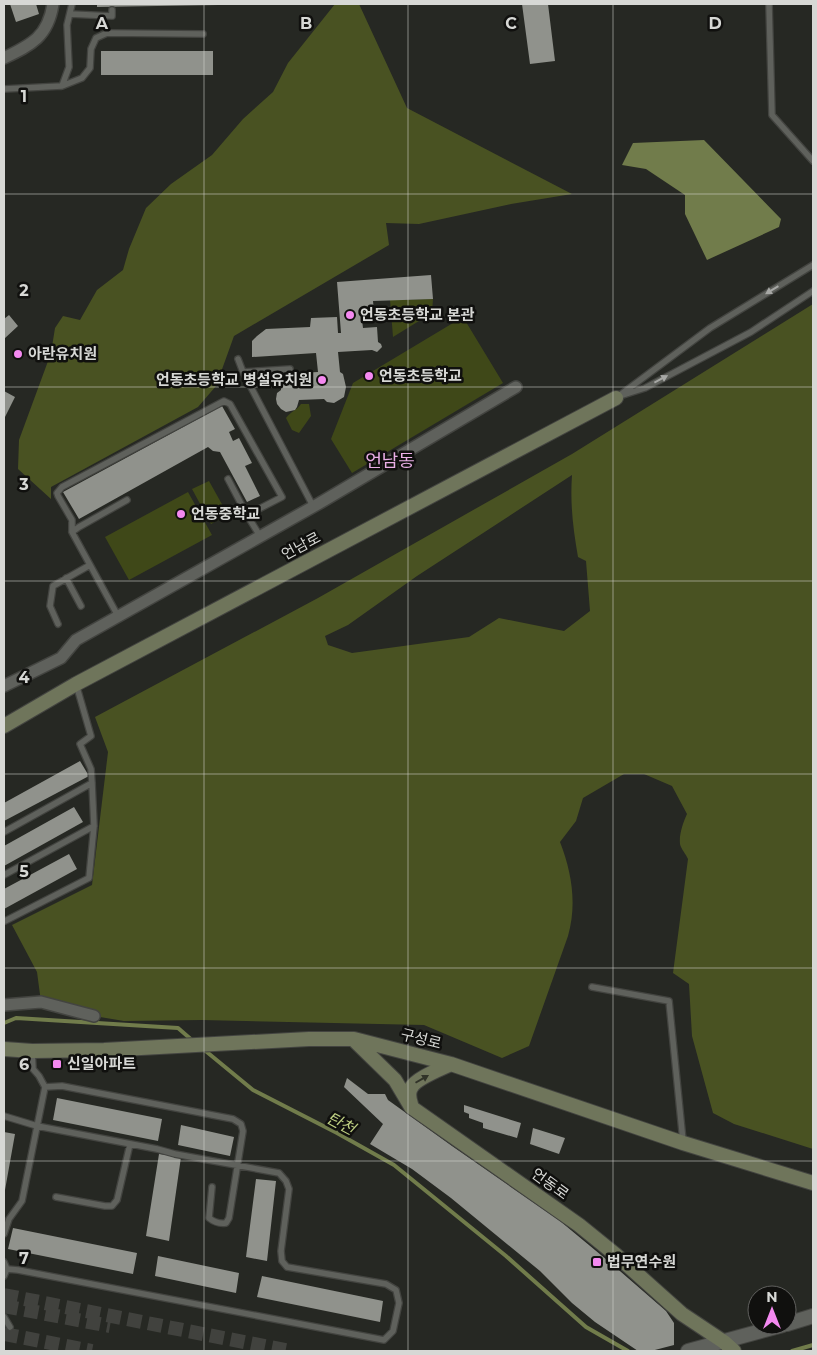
<svg xmlns="http://www.w3.org/2000/svg" width="817" height="1355" font-family="Montserrat,'Noto Sans KR',sans-serif">
<style>
.green{fill:#3f4818}
.forest{fill:#495222;fill-rule:evenodd}
.water{fill:#717c4b}
.lines{fill:none;stroke-linecap:round;stroke-linejoin:round}
.stream{stroke:#717c4b;stroke-width:4}
.building{fill:#90928c}
.trunk-tunnel{stroke:#41423e;stroke-width:14;stroke-dasharray:14 7;stroke-linecap:butt}
.service-casing{stroke:#434440;stroke-width:8}
.minor-casing{stroke:#434440;stroke-width:14}
.tertiary-casing{stroke:#434440;stroke-width:16}
.secondary-casing{stroke:#434440;stroke-width:16}
.service{stroke:#5f615c;stroke-width:5.5}
.minor{stroke:#5f615c;stroke-width:11}
.tertiary{stroke:#5f615c;stroke-width:14}
.secondary{stroke:#6f755b;stroke-width:14}
.oneway{fill:#a7a8a5}
.oneway2{fill:#313329}
.grid{fill:none;stroke:#d7d8d5;stroke-width:1;stroke-opacity:0.55}
.poi-dot{fill:#f489f0;stroke:#10100e;stroke-width:2}
.labels{text-anchor:middle;stroke-width:5;stroke-linejoin:round;paint-order:stroke}
.poi-label{font-size:15px;font-weight:bold;fill:#d7d8d5;stroke:#10100e;text-anchor:start}
.street-label{font-size:15px;fill:#d7d8d5;stroke:#10100e}
.water-label{font-size:16px;font-style:italic;fill:#becf82;stroke:#10100e}
.quarter-label{font-size:18px;fill:#eaafe6;stroke:#10100e}
.grid-label{font-size:16px;text-anchor:middle;font-weight:bold;fill:#d7d8d5;stroke:#10100e;stroke-width:5;stroke-linejoin:round;paint-order:stroke}
</style>
<rect width="100%" height="100%" fill="#262823"/>
<path class="green" d="M433 299 432 313 393 337 390 300Z
M463 317 503 383 352 473 331 439 353 383Z
M301 404H309L311 416 299 433 292 430 286 418C290 412 297 410 301 404Z
M209 481 228 515 211 524 192 489Z
M188 492 212 535 129 580 105 537Z"/>
<path class="forest" d="M335 4H359L407 108 572 194 511 204 419 224 386 223 389 245 234 336 216 386 198 407 51 487V499L18 469 19 440 51 353 55 328 63 316 80 320 97 290 123 270 129 249 146 208 171 184 212 155 243 119 273 92 288 63Z
M813 304V1149L734 1124 713 1113 692 1036 689 984 673 973 688 859C686 854 681 849 680 844 679 834 683 823 687 814L672 786 644 774H624L583 798 576 821 560 842C572 873 577 904 568 936L529 1046 502 1058 424 1025 202 1020 124 1021 94 1016 41 1002 37 972 12 925 92 885 108 752 95 717 318 598 572 454ZM572 475C570 504 573 528 578 557L586 561 590 611 564 631 499 618 469 637 352 653 328 645 325 636 348 625 417 576Z"/>
<path class="water" d="M704 140 781 219 779 227 707 260 685 214V195L646 169 622 165 633 143Z"/>
<g class="lines">
<path class="stream" d="M4 1023 16 1018 178 1028 193 1041
M202 1048 253 1090 337 1133 394 1165 506 1256 586 1327 628 1351
M792 1351 813 1345"/>
</g>
<path class="building" d="M10 4H36L39 14 16 22Z
M97 4H218V5L97 7Z
M522 4H548L555 61 530 64Z
M101 51H213V75H101Z
M431 275 433 299 373 301 374 312H361L363 328 377 327 378 342 381 344 382 347 377 352 372 350 338 352 340 372 343 374 346 387 344 397 334 403 327 402 324 399 299 400 297 407 295 410 286 412 281 409 277 404 276 399 277 393 281 390V382H299V373L318 372 316 353 252 357V341L257 336 266 329 310 327 311 318 337 317 338 333H341L337 282Z
M9 315 18 326 4 339V319Z
M4 391 15 397 4 419Z
M222 406 235 429 229 432 233 441 239 438 252 463 245 466 260 496 247 502 220 452 213 451 208 447 79 519 63 492Z
M80 761 89 776 4 821V803Z
M74 807 83 822 4 866V846Z
M69 854 77 869 4 909V889Z
M347 1078 368 1094H385L388 1100 452 1146 560 1221 613 1265 666 1311 674 1323V1345L651 1351H638L595 1322 572 1303 540 1271 451 1198 412 1169 370 1144 383 1124 344 1087Z
M57 1098 162 1119 158 1141 53 1120Z
M464 1105 521 1123 517 1138 483 1128V1123L469 1118V1114L464 1112Z
M181 1125 234 1137 230 1156 178 1145Z
M533 1128 565 1138 559 1154 530 1144Z
M4 1132 15 1134 5 1190 4 1189Z
M159 1154 181 1157 169 1241 146 1236Z
M256 1179 276 1181 267 1261 246 1257Z
M13 1228 137 1253 133 1274 8 1249Z
M158 1256 239 1273 236 1293 155 1276Z
M262 1276 383 1301 380 1322 257 1297Z"/>
<g class="lines">
<path class="trunk-tunnel" d="M4 1295 290 1351
M4 1306 110 1326
M4 1334 92 1351"/>
<defs>
<path id="service" d="M769 4 772 115 813 161
M70 14 112 16V10
M62 86 82 78 90 68 91 49 96 38 107 33 203 34
M4 89 62 86 69 67 67 25 72 4
M238 359 243 372 313 506
M243 372 290 369
M623 395 645 388 751 332 813 291
M616 398 710 328 813 265
M228 479 247 515
M72 532 79 527 127 500
M66 578 81 606
M118 616 72 532V520L58 496 57 493 62 487 224 401 230 404 282 497 247 515 260 536
M58 624 50 606 53 586 90 565
M4 832 92 783
M4 875 94 826
M5 921 89 878 94 826 92 783 91 769 80 744 91 736 76 684
M592 987 669 1001 683 1141
M45 1087 62 1086 233 1119 241 1124 243 1131 229 1218 226 1223C220 1224 214 1222 209 1218L212 1187
M4 1116 37 1126 157 1149 175 1154 279 1173 286 1181 289 1189 281 1251 282 1261 287 1267 386 1284 396 1290 399 1303 393 1331 384 1340 18 1270 7 1269
M56 1197 105 1206H112L117 1200 130 1144
M4 1234 9 1219 22 1201 45 1087 39 1076 33 1069 32 1051
M4 1262 7 1269 4 1276
M4 1317 10 1327"/>
<path id="minor" d="M4 58C31 45 48 37 53 4
M4 686 61 658 76 640 318 504 516 387
M4 1005 41 1002 94 1016"/>
<path id="tertiary" d="M787 1324 813 1316
M688 1351 783 1325"/>
<path id="secondary" d="M4 726 76 684 616 398
M354 1040 395 1080 411 1107 579 1225 616 1255 682 1314 724 1342 734 1351
M4 1049 32 1051 104 1050 309 1039H354L451 1064 683 1143 813 1183
M411 1104C409 1098 408 1093 411 1088 416 1078 441 1069 451 1064"/>
</defs>
<use href="#service" class="service-casing"/>
<use href="#minor" class="minor-casing"/>
<use href="#tertiary" class="tertiary-casing"/>
<use href="#secondary" class="secondary-casing"/>
<use href="#service" class="service"/>
<use href="#minor" class="minor"/>
<use href="#tertiary" class="tertiary"/>
<use href="#secondary" class="secondary"/>
</g>
<defs><path id="oneway-solid" d="M-6-.8H1V-3.2L6.5 0L1 3.2V.8H-6Z" transform="scale(1.25)"/></defs>
<g class="oneway">
<use href="#oneway-solid" transform="translate(772 290) rotate(149)"/>
<use href="#oneway-solid" transform="translate(661 379) rotate(-28)"/>
</g>
<use class="oneway2" href="#oneway-solid" transform="translate(422 1079) rotate(-30)"/>
<path class="grid" d="M204 4V1351M408 4V1351M613 4V1351M4 194H813M4 387H813M4 581H813M4 774H813M4 968H813M4 1161H813"/>
<g class="poi-dot">
<circle cx="350" cy="315" r="5"/>
<circle cx="18" cy="354" r="5"/>
<circle cx="369" cy="376" r="5"/>
<circle cx="322" cy="380" r="5"/>
<circle cx="181" cy="514" r="5"/>
<rect x="52" y="1059" width="10" height="10" rx="2.5"/>
<rect x="592" y="1257" width="10" height="10" rx="2.5"/>
</g>
<g class="labels">
<g class="poi-label">
<text x="360" y="320">언동초등학교 본관</text>
<text x="28" y="359">아란유치원</text>
<text x="379" y="381">언동초등학교</text>
<text x="312" y="385" text-anchor="end">언동초등학교 병설유치원</text>
<text x="191" y="519">언동중학교</text>
<text x="67" y="1069">신일아파트</text>
<text x="607" y="1267">법무연수원</text>
</g>
<g class="street-label">
<text transform="translate(301 546) rotate(-28)" y="5">언남로</text>
<text transform="translate(421 1039) rotate(14)" y="5">구성로</text>
<text transform="translate(550 1184) rotate(36)" y="5">언동로</text>
</g>
<g class="water-label">
<text transform="translate(341 1123) rotate(28)" y="6">탄천</text>
</g>
<g class="quarter-label">
<text x="390" y="467">언남동</text>
</g>
</g>
<g class="grid-label">
<text x="102" y="29">A</text>
<text x="306" y="29">B</text>
<text x="511" y="29">C</text>
<text x="715" y="29">D</text>
<text x="24" y="102">1</text>
<text x="24" y="296">2</text>
<text x="24" y="490">3</text>
<text x="24" y="683">4</text>
<text x="24" y="877">5</text>
<text x="24" y="1070">6</text>
<text x="24" y="1264">7</text>
</g>
<rect width="817" height="1355" fill="none" stroke="#d7d8d5" stroke-width="10"/>
<g transform="translate(772 1310)"><circle r="24" fill="#10100e" stroke="#60605e"/>
<path d="M0-4L9 19L0 12L-9 19Z" fill="#f489f0"/>
<text y="-8" font-size="14" font-weight="bold" text-anchor="middle" fill="#d7d8d5">N</text>
</g>
</svg>
